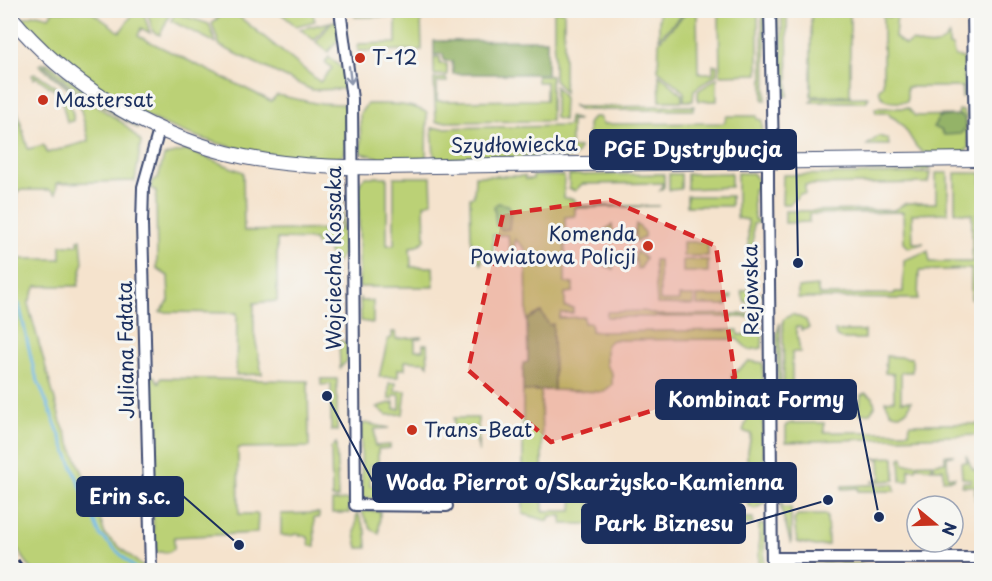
<svg xmlns="http://www.w3.org/2000/svg" width="992" height="581" font-family="'Playpen Sans',sans-serif">
<style>
.green{fill:#bbd176;stroke:#6b806a;stroke-width:1.5}
.forest{fill:#94b367;stroke:#587162;stroke-width:1.5}
.lines{fill:none;stroke-linecap:round;stroke-linejoin:round}
.stream{stroke:#6db8e6;stroke-width:3}
.street-casing{stroke:#3c4a6f;stroke-width:14}
.secondary-casing{stroke:#3c4a6f;stroke-width:16}
.street{stroke:#fff;stroke-width:10}
.secondary{stroke:#fff;stroke-width:14}
.rail{stroke:#1b2f5e;stroke-width:3;stroke-dasharray:9 4.5;stroke-linecap:butt}
.oneway{stroke:#8d97ae}
.marked{fill:#d62828;fill-opacity:0.2;stroke:#d62828;stroke-width:4.5;stroke-dasharray:12 8;stroke-linejoin:round}
.poi-dot{fill:#c8321e;stroke:#f6f6f2;stroke-width:2}
.labels{text-anchor:middle;stroke-width:6;stroke-linejoin:round;paint-order:stroke}
.poi-label{font-size:20px;fill:#1b2f5e;stroke:#f6f6f2;text-anchor:start}
.street-label{font-size:20px;fill:#1b2f5e;stroke:#f6f6f2}
.leader{fill:none;stroke:#1b2f5e;stroke-width:2}
.callout-dot{fill:#1b2f5e;stroke:#f6f6f2;stroke-width:2}
.callout{fill:#1b2f5e;stroke:#1b2f5e;stroke-width:2}
.callout-label{font-size:21px;text-anchor:middle;font-weight:bold;fill:#fff}
</style>
<rect width="100%" height="100%" fill="#f6f6f2"/>
<filter id="ink" filterUnits="userSpaceOnUse"><feTurbulence type="fractalNoise" baseFrequency=".0167" numOctaves="2"/><feDisplacementMap in="SourceGraphic" scale="12" xChannelSelector="R" yChannelSelector="G"/><feConvolveMatrix kernelMatrix="1 2 1 2 8 2 1 2 1" color-interpolation-filters="sRGB"/></filter>
<filter id="wash" filterUnits="userSpaceOnUse"><feTurbulence type="fractalNoise" baseFrequency=".008" numOctaves="4" result="noise"/><feDisplacementMap in="SourceGraphic" scale="24" xChannelSelector="R" yChannelSelector="G"/><feGaussianBlur stdDeviation="1.35" result="paint"/><feColorMatrix in="noise" values="0 0 0 0 0 0 0 0 0 0 0 0 0 0 0 0 0 1.4 0 .05"/><feComposite in="paint" operator="in"/></filter>
<g filter="url(#wash)">
<rect width="100%" height="100%" fill="#f5e3cd"/>
<path class="green" d="M53 11H90L120 32 135 11H143L150 33 141 28 138 36 271 101 277 95 315 103 343 104 347 111 345 153 336 161C241 157 157 133 80 75 58 59 40 38 20 19L37 14 49 17Z
M147 11 171 12 160 35 153 32Z
M224 11H232L320 82 332 68 325 62 329 57 344 70V89L312 90 220 46 212 24Z
M278 11H312L315 21 296 26Z
M354 11H421L422 16 355 17Z
M554 11H564V93L554 79Z
M659 11H686L659 38Z
M688 11H697L698 73H713V65H717V74L694 90 693 101H684V92L658 70 659 41Z
M719 11H758V74L720 75Z
M762 11H765L766 100H763Z
M774 11H778L779 100H776Z
M782 11H787L788 96H782Z
M811 11H850V96H811Z
M883 12 887 17 897 15 895 37 905 45 912 41C925 47 941 49 949 35V46H952L955 57 964 58V96L962 97V87H907V102C895 102 881 105 879 89L883 86Z
M175 13 209 24 216 43 171 21Z
M396 18H421L422 50 358 51V44L396 43Z
M333 21H338L341 36 328 52 316 42Z
M330 22 314 40 300 29Z
M434 57H440V64H447V75H434Z
M43 63H47L139 129 68 84Z
M41 64 72 90 123 123 141 142 135 181 57 183 56 194 50 190H19L16 194 18 259H61V245H78V240L81 239 83 263 78 286H36L28 304 61 422 96 504 105 535 147 570H32L11 540 10 85 28 149 44 145 47 153 89 141 77 96 39 65Z
M35 74C51 80 76 103 73 121L67 122 62 102 65 98 36 77 34 79 32 75Z
M659 74 682 94V101H660Z
M537 76H551V121L436 122 434 79 446 78 447 82H437V101L546 100V82H537Z
M717 78V101H698V91Z
M555 86 564 98 563 120 555 118Z
M869 97 866 102H811L813 98Z
M367 104C388 104 412 103 427 113L426 158 378 160V157L361 153 360 113Z
M572 105 577 107 694 106 693 110H578Z
M875 108H908L915 116 958 115 959 110 963 111 966 115 969 148 964 152C952 153 936 156 925 153 912 150 910 125 890 116L889 113H876Z
M727 116H757V119L762 120 763 143 758 150 751 152 589 154 588 124 593 117H599L603 124 724 123Z
M569 117 579 120H571V148H579L578 153 572 158 439 159 434 156 432 128 568 126Z
M879 136 888 139 889 145H867Z
M187 150 243 172 244 231 340 229V182L336 181V178L342 181 343 254 335 264H331L328 245H316L315 240 277 239V301L254 303V332L262 374 236 375 237 313 160 312 169 301 168 276 157 269 156 191 151 188 152 181 158 178 164 156Z
M885 165H927L930 170 866 171Z
M731 173V187L687 189V174Z
M737 173H753L757 179 758 188 753 189 754 219 761 222 753 224 754 294H762L755 302H745L741 291 749 290 748 223V220L737 218Z
M930 173 928 183 805 185V194H800L790 204H782L783 175Z
M936 173H948V213L912 214 913 243H924L909 248 904 243 903 212 809 214V222L785 223V211L894 210 906 203H936Z
M955 173H981V212L977 213 978 293 976 301 971 299V269L919 271 918 299 798 298V288L817 286 819 295 894 294 895 292H903L904 260 928 251 930 262H972V214L955 212Z
M664 174V187L660 190 663 183 582 184 575 191 569 188V175Z
M669 174H681V189L669 190Z
M475 176H525V179H533V176H564V198L574 199 579 206H659L575 208V216L565 217V283L573 284V292L565 293V307L573 308V313H561L559 318 584 317V323H591V331L599 332 738 330V335L751 334V326L759 327 763 331 762 348 749 350 737 339 612 340 606 345V365L612 373V385L603 392 554 390 553 325H549L541 312 527 320 526 250 515 239 514 253 511 260 508 235H493V254H483L481 264 475 255 471 238 470 197 474 196Z
M365 177H387V245H394V177H431L432 202 424 204 425 240 417 246 410 247 411 267H433L434 287H359V189L361 181Z
M687 196H731V206H687Z
M636 224 644 231V237L636 242 635 234H613V242L605 237V230L612 225 613 233 635 232Z
M683 242H708V256H683Z
M636 251 645 258 641 268 637 269 636 261H613V269L606 266 605 259 609 253 613 252V260L635 259Z
M654 260H659L660 301H679V296H694V305L657 304Z
M683 260H708V272H683Z
M331 275H335V300L327 299V281Z
M697 296H732V299H727V305H697Z
M360 297 361 301H373V323L361 321Z
M644 311 658 315 751 314 750 317H607V312Z
M792 314 806 320 809 328 801 330V327H796L800 352H792V384L801 386 798 411 792 413 784 411 783 320Z
M780 323V334L781 408 778 404 777 333Z
M835 331H865V339H841L836 336Z
M392 332H395L396 339 422 337 415 340V350H423V344H427L428 365 425 362 405 361V369H398V377H379L388 339 392 338Z
M339 340 347 343V361L340 368Z
M886 356 912 358V372H901V401H911C909 412 901 417 891 412L885 401 894 400V374L885 373Z
M749 361 763 363V384L756 389H732V375Z
M149 376H154L159 383 161 378 308 381 309 447 238 448 239 514H258L257 533 174 537V549L169 552H154Z
M321 379H337V431L331 430V384L321 385Z
M389 383H396L395 391H406L403 414 387 415 377 407 394 402V409H400V395H394L393 399H389Z
M523 391H541L543 511H572L573 492H590V508H696V519L753 518V524H562V516H550L548 521 523 514Z
M865 393 873 397 875 406 870 413 859 414 861 395Z
M753 402H760L763 409 765 503 755 509 749 506 745 493 752 490 747 457 751 434 743 431Z
M454 418H478L479 452 476 438H469V429H454Z
M365 423 389 428 375 429V446L390 445V448L378 449V464L370 465V486L443 483 444 500 362 498 361 434 362 426Z
M792 423H824V432H909L910 424H981V435L786 442V425Z
M336 443 338 498H332L331 448Z
M945 455H954L947 457 948 477H955L954 479 943 480V469H934V463L945 462Z
M966 455 972 468 979 473V499L975 500V486H962L963 482H971L970 479 962 478 961 462H967Z
M894 457 895 480 871 482 881 478 880 459 873 458Z
M903 457 904 464 932 463V469L917 466 916 469H909V481H901L900 458Z
M794 461 797 486 782 488 788 486 787 463Z
M724 469H729L733 474 740 504 736 510 723 509 735 507Z
M894 484 895 491H858V488L842 489V486Z
M781 490 791 491 782 492V507H791V544L781 509Z
M349 500V513H332V501Z
M357 511 366 532 367 548H358L355 534Z
M361 511H380L379 534 371 529Z
M319 513V518H314L315 546H310L308 537 297 534 289 536 281 535V514Z
M797 515H827L828 545 816 546 797 542 794 520Z
M759 524 765 525 764 570H759Z
M783 564H861L877 570H781Z"/>
<path class="forest" d="M547 40V74H453L452 61H444L443 54 434 55V41Z
M961 115 965 119V128L961 134 944 135 941 130 933 127 939 117Z
M498 203 508 205 511 209 509 229 502 230 496 225 494 206Z
M541 312 549 325 553 324 554 390 523 391V363L528 362 527 320Z"/>
<g class="lines">
<path class="stream" d="M19 304 34 371 100 535 137 570"/>
</g>
</g>
<g filter="url(#ink)">
<g class="lines">
<defs>
<path id="street" d="M340 10 352 99 355 505 447 506
M770 10 773 155 768 167V185L772 570
M973 10 975 159
M772 558H982
M151 570 142 224 143 187 159 130"/>
<path id="secondary" d="M10 16C66 83 143 131 227 153 314 175 408 165 497 165 658 163 820 160 982 159"/>
</defs>
<use href="#street" class="street-casing"/>
<use href="#secondary" class="secondary-casing"/>
<use href="#street" class="street"/>
<use href="#secondary" class="secondary"/>
<path class="rail" d="M10 549 25 570"/>
</g>
<defs><path id="oneway-shaft" d="M-6 0H5M1.5-3L5.5 0L1.5 3" fill="none" stroke-width="1.6" stroke-linecap="round" stroke-linejoin="round" transform="scale(1.5)"/></defs>
<use class="oneway" href="#oneway-shaft" transform="translate(350 75) rotate(83)"/>
</g>
<path class="marked" d="M610 200 716 246 735 377 651 411 551 442 468 370 503 214Z"/>
<g class="poi-dot">
<circle cx="360" cy="58" r="6"/>
<circle cx="43" cy="100" r="6"/>
<circle cx="648" cy="246" r="6"/>
<circle cx="412" cy="430" r="6"/>
</g>
<g class="labels">
<g class="poi-label">
<text x="372" y="65">T-12</text>
<text x="55" y="107">Mastersat</text>
<text x="636" y="241" text-anchor="end">Komenda<tspan x="636" dy="23">Powiatowa Policji</tspan></text>
<text x="424" y="437">Trans-Beat</text>
</g>
<g class="street-label">
<text transform="translate(514 145) rotate(-1)" y="7">Szydłowiecka</text>
<text transform="translate(334 258) rotate(-90)" y="7">Wojciecha Kossaka</text>
<text transform="translate(751 290) rotate(-91)" y="7">Rejowska</text>
<text transform="translate(126 350) rotate(-91)" y="7">Juliana Fałata</text>
</g>
</g>
<path class="leader" d="M798 263L796 149M879 517L856 399M327 396L373 482M239 545L183 496M828 500L745 524"/>
<g class="callout-dot">
<circle cx="798" cy="263" r="6"/>
<circle cx="879" cy="517" r="6"/>
<circle cx="327" cy="396" r="6"/>
<circle cx="239" cy="545" r="6"/>
<circle cx="828" cy="500" r="6"/>
</g>
<g class="callout">
<rect x="590" y="130" width="206" height="39" rx="6"/>
<rect x="656" y="380" width="200" height="39" rx="6"/>
<rect x="373" y="463" width="423" height="39" rx="6"/>
<rect x="77" y="477" width="106" height="39" rx="6"/>
<rect x="582" y="504" width="163" height="39" rx="6"/>
</g>
<g class="callout-label">
<text x="693" y="157">PGE Dystrybucja</text>
<text x="756" y="407">Kombinat Formy</text>
<text x="585" y="490">Woda Pierrot o/Skarżysko-Kamienna</text>
<text x="130" y="504">Erin s.c.</text>
<text x="664" y="531">Park Biznesu</text>
</g>
<rect width="992" height="581" fill="none" stroke="#f6f6f2" stroke-width="36"/>
<g transform="translate(935 524) rotate(109)"><circle r="28" fill="#f6f6f2" stroke="#9ea6b7" stroke-width="1.5"/>
<path d="M0-4.5L10 22L0 15L-10 22Z" fill="#c8321e"/>
<text y="-9" font-size="16" font-weight="bold" text-anchor="middle" fill="#1b2f5e">N</text>
</g>
</svg>
